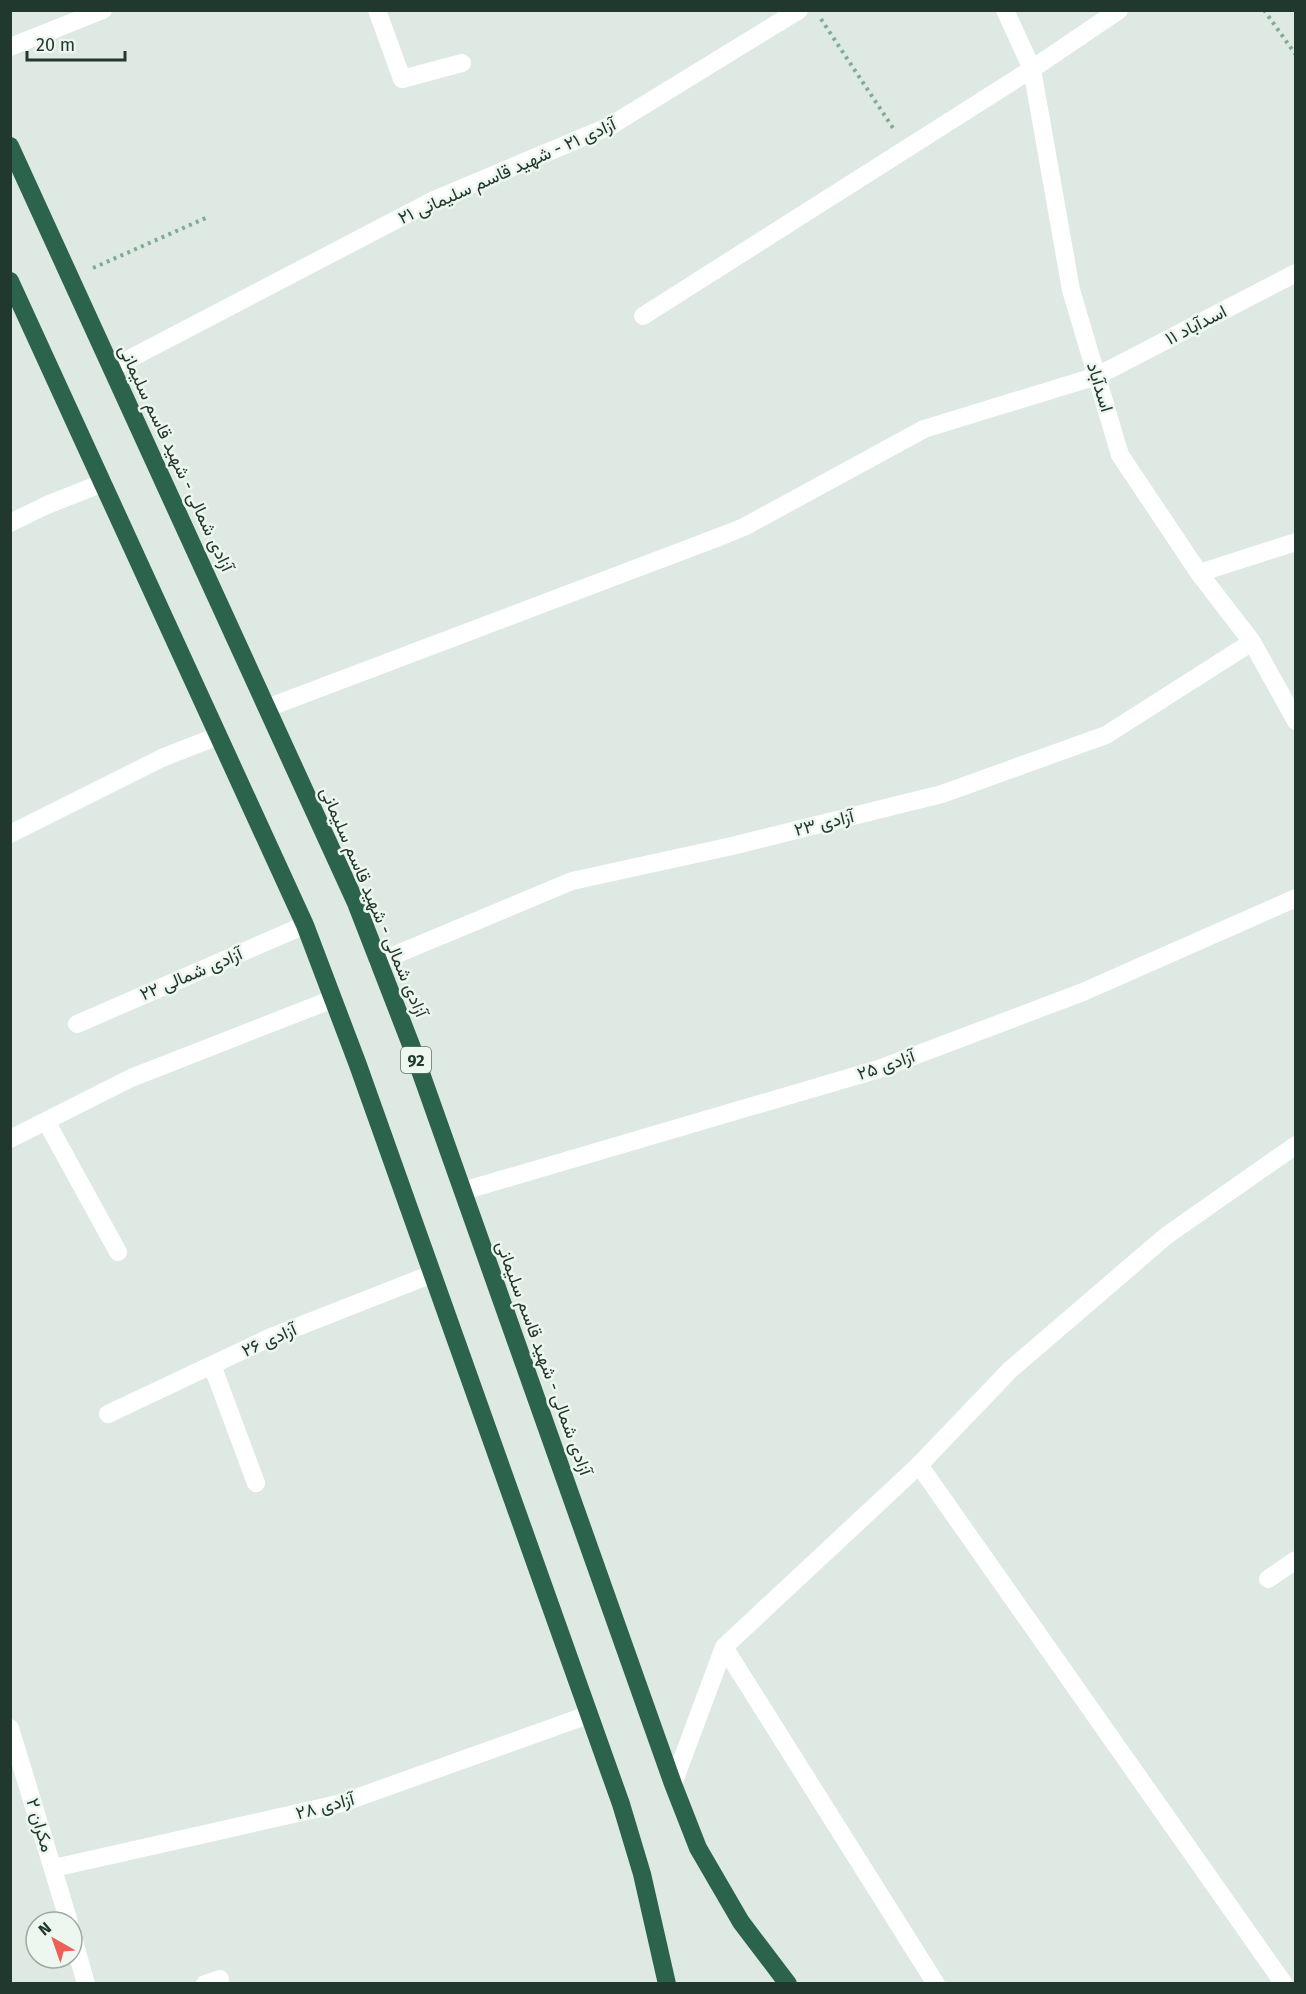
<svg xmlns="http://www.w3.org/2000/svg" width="1306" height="1994" font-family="'Fira Sans',Vazirmatn,sans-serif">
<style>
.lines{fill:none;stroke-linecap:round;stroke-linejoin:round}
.path{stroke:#7fac95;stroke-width:4;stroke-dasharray:3 4.5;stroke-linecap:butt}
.minor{stroke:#fff;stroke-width:18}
.highway{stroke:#2c634d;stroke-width:18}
.labels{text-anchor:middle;stroke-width:5;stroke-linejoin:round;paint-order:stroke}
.shield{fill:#eef6f0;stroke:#5e7168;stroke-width:1.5}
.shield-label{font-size:16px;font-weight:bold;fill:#20382d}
.street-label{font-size:18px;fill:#20382d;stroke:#eef6f0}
</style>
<rect width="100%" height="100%" fill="#dde9e2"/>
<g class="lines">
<path class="path" d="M1264 10 1296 55
M821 19 893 128
M93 268 208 217"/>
<path class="minor" d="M377 10 402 79 462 63
M1005 10 1032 69 1071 290 1120 455 1199 573 1252 642 1296 721
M10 47 103 10
M643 316 1032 69 1119 10
M112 368 434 200 610 126 799 10
M10 523 47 505 103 483
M1199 573 1296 542
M267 708 719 537 744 527 924 429 1097 376 1296 273
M10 834 162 758 218 736
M378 962 572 881 732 846 942 794 1106 735 1252 642
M77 1024 305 925
M46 1121 118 1252
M10 1139 131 1078 333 999
M463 1191 879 1069 1083 992 1296 898
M212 1365 256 1483
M108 1414 269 1338 432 1274
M919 1465 1284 1984
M1268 1579 1296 1560
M724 1647 936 1984
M10 1728 69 1922
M673 1784 724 1647 919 1465 1010 1370 1166 1236 1296 1145
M54 1868 342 1803 588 1715
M72 1934 86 1984
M205 1984 220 1979"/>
<path class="highway" d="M10 146 356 903 411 1045 673 1784 698 1848 741 1922 788 1984
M10 281 305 925 358 1065 621 1804 642 1874 667 1984"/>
</g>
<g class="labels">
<rect class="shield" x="401" y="1047" width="30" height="26" rx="4.5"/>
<g class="shield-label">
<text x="416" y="1066">92</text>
</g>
<g class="street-label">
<text transform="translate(507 171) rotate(-24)" y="6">آزادی ۲۱ - شهید قاسم سلیمانی ۲۱</text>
<text transform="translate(1196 325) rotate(-27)" y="6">اسدآباد ۱۱</text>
<text transform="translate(1100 387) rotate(73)" y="6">اسدآباد</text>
<text transform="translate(176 458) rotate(65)" y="6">آزادی شمالی - شهید قاسم سلیمانی</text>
<text transform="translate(824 823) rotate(-14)" y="6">آزادی ۲۳</text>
<text transform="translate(374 902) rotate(67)" y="6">آزادی شمالی - شهید قاسم سلیمانی</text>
<text transform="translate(191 974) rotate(-23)" y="6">آزادی شمالی ۲۲</text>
<text transform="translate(886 1065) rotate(-19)" y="6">آزادی ۲۵</text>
<text transform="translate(269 1340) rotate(-24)" y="6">آزادی ۲۶</text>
<text transform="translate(544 1358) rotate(70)" y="6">آزادی شمالی - شهید قاسم سلیمانی</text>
<text transform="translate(325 1806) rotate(-15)" y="6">آزادی ۲۸</text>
<text transform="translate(40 1825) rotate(73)" y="6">مکران ۲</text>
</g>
</g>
<rect width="1306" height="1994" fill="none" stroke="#20382d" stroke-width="24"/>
<g transform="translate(54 1940) rotate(320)"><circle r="28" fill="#eef6f0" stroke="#9caaa2" stroke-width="1.5"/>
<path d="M0-4.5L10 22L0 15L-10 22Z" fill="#ee5f56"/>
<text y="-9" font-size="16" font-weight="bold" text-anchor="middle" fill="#20382d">N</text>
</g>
<path d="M27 51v9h98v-9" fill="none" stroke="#20382d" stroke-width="3"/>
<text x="36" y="51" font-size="18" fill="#20382d" stroke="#eef6f0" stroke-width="4.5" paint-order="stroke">20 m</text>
</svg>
